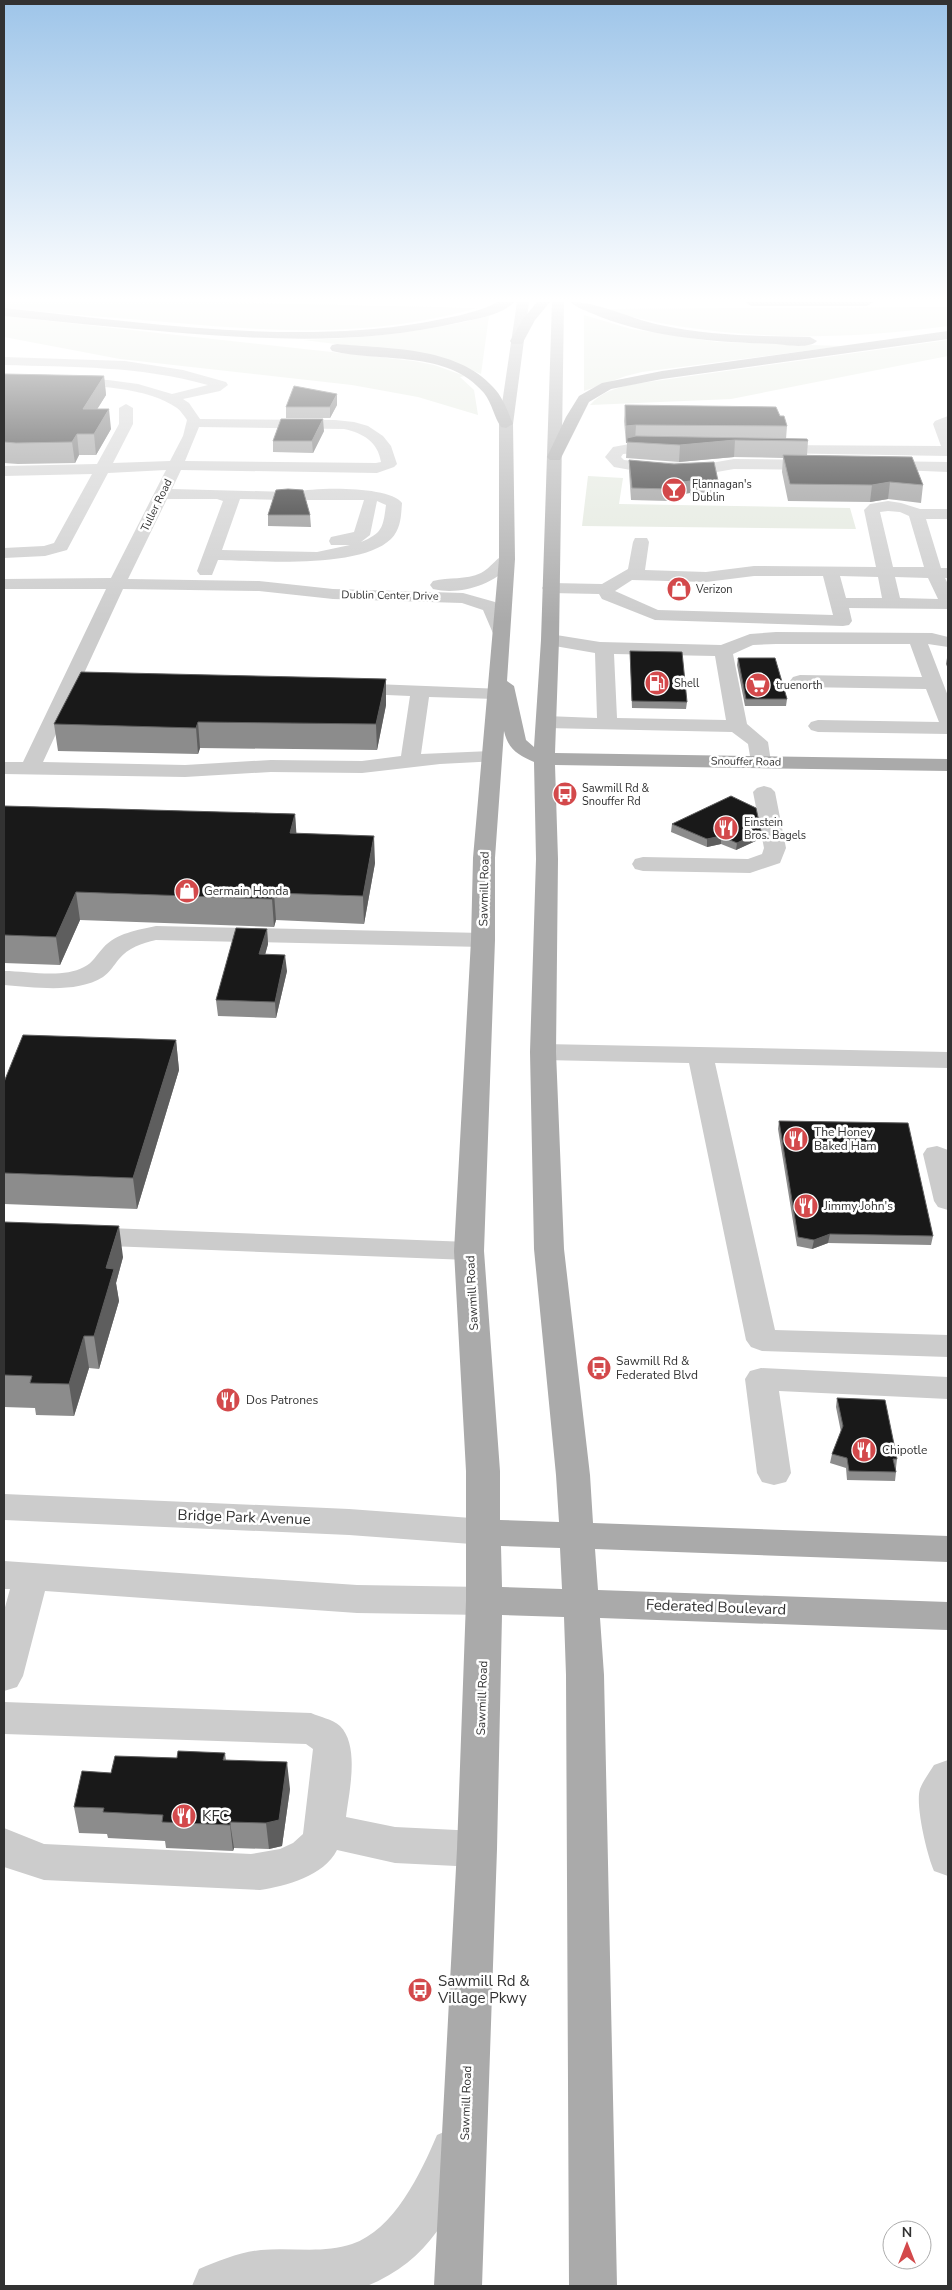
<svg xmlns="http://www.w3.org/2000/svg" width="952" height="2290" font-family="'Nunito Sans',sans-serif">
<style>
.green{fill:#e1e7dc}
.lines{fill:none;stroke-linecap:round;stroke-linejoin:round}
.minor{fill:#ccc;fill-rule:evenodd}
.major{fill:#aaa;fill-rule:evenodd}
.highway{fill:#999;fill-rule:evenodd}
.wall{fill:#8c8c8c}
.shaded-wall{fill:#5e5e5e}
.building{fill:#191919;stroke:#5e5e5e}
.labels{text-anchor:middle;stroke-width:5;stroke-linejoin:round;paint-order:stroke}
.far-poi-label{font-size:11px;fill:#323232;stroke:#fff;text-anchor:start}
.far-street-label{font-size:11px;fill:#323232;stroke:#fff}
.street-label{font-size:12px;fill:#323232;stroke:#fff}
.poi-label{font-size:12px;fill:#323232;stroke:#fff;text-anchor:start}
.near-street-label{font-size:15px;fill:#323232;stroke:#fff}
.near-poi-label{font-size:15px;fill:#323232;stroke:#fff;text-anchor:start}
</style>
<rect width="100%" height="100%" fill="#fff"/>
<path class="green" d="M4 302H221L477 308C370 338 274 332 166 322 112 318 58 313 4 308Z
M948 307V326C832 342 715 341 601 309Z
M584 315 631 329 717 342 843 346 642 372 626 376 584 391Z
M4 316 414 361 434 365 465 376 460 377 474 390 478 415 418 397 352 385 120 359 4 337Z
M489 316 481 374 455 363 430 356 304 340C367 338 428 332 489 316Z
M948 340V356L731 399 590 405C602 391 617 388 634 384Z
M588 476 623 478 619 504 850 508 856 529 582 526Z"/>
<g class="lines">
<path class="minor" d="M4 357 125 361 183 370 226 382 228 385 220 391 183 399 189 403 200 419 335 420 354 422 368 426 383 436 391 446 397 464 394 467 377 473 181 470 172 489 289 492 291 495 289 498 283 500 240 499 222 550 317 552 350 545H331L329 541 331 537 354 532 364 500H302L296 498 294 495 296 492C316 487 390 486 402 503 401 516 401 529 391 539 360 569 260 561 218 560L212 575H200L197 571 223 501 217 499H167L128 579 259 581 333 589 463 593 495 602 504 615 510 634 507 638 501 639 495 638 483 610 462 603 333 599 259 591 123 589 43 762 185 765 271 760 362 761 401 756 410 696 341 693 338 689 341 685 348 683 503 689 506 693 503 697 496 699 429 697 421 754 491 751 498 753 501 757 498 761 440 764 362 773 271 772 185 777 4 774V762H23L106 589H4V579L111 578 166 470 108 473 67 550 45 556 4 558V548L44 546 54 543 92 474 4 476V466L97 464 119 424V408L126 404 133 408V424L113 463 170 461 183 436 187 420C184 416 181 411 177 408 139 380 50 385 4 385V377L108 380 138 384 172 394 208 385C141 366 73 367 4 365ZM199 427 344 429C363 433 378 442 381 462L376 463 185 461ZM377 501 386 505C383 527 383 533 361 542L370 535Z
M948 416V456L770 453 763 449 770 445 941 446 933 424 935 421Z
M635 443H664L671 447 664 451 623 454 621 457 624 460 642 462 711 463 734 459 819 460 824 462 827 465 824 468 819 470 734 469 711 473 642 472 614 467 605 457 613 447Z
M879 461 948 462V472L874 469 871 466 874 463Z
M888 501 901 503 920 509H948V519H926L941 568H948V578H945L948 584V609L849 608 852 621 849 625 843 626 655 620 602 599 599 594 551 593 545 592 542 588 545 584 551 583 602 584 628 569 633 542 635 538H647L649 542 645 570 706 572 754 566 876 567 864 510 870 504ZM888 511 900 512 909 516 924 567H893L880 512ZM754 576H823L833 615 658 610 615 591 632 580 706 582ZM840 576 878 577 882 598H846ZM895 577 928 578 938 599 900 598Z
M507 554 513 555 515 559C499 583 462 596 433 589L430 585 433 581C449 577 466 580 481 573 491 568 497 556 507 554Z
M776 632 932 633 948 637V647L928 644 948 696V734L818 732 811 730 808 726 811 722 818 720 939 722 926 689 800 687 793 685 790 681 793 677 800 675 922 677 910 644H776L753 645 733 654 747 724 768 742 771 762 768 766 761 768 754 766 751 762 748 744 732 732 546 728 539 726 536 722 539 718 546 716 597 718 595 653 543 644 541 640 543 636 550 634 600 642 721 645 750 634ZM614 654 715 656 726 720 617 718Z
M764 786 771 788 775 792 786 848 780 863 750 873 643 871 635 869 632 864 635 859 643 857 748 859 762 854 764 848 753 792 757 788Z
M156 926 483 933 491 935 495 940 491 945 483 947 156 940C142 943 128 948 119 959 114 965 110 972 103 977 76 994 34 987 4 985V971C28 971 62 979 84 967 93 963 97 954 103 948 116 933 138 930 156 926Z
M543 1044 948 1052V1068L715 1063 775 1330 948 1335V1357L762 1351 751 1347 746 1340 689 1063 543 1060 534 1057 530 1052 534 1047Z
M937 1146 948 1150V1210L938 1207 934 1201 923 1154 927 1148Z
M83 1227 469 1242 479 1244 484 1251 479 1258 469 1260 83 1245 73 1243 68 1236 73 1229Z
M761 1368 948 1377V1399L779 1391 791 1473 786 1482 774 1485 762 1482 757 1473 745 1379 750 1371Z
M4 1494 349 1509 485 1519 497 1523 502 1532 497 1541 485 1545 349 1535 4 1520Z
M4 1561 357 1585 484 1587 497 1591 502 1601 497 1611 484 1615 357 1613 45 1591 23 1676 17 1687 4 1691V1611L10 1589H4Z
M4 1702 311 1713C320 1717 332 1719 340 1726 360 1746 349 1792 346 1817L395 1827 477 1831 491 1837 497 1849 491 1861 477 1867 395 1863 337 1850C324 1876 286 1886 260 1890L44 1880 4 1867V1828L44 1844 251 1854 280 1849 293 1843 303 1834 313 1749 306 1744 4 1734Z
M948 1760V1876L934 1871C927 1855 915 1805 920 1789 923 1781 929 1773 934 1765Z
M453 2128 469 2135 476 2151C453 2213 430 2260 367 2286H192L199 2269C219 2261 240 2252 261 2250 291 2247 323 2254 352 2244 394 2230 421 2173 437 2135Z"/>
<path class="major" d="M517 302H529L513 424 515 559 507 681 514 686 526 740 534 747 541 640 552 302H564L559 640 555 753 948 759V771L555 765 558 859 556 1052 564 1249 590 1475 593 1523 948 1536V1562L595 1549 598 1590 948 1602V1630L600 1618 604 1675 617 2286H569L566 1675 564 1617 502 1615 497 1849 482 2286H434L457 1849 466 1601V1471L454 1251 471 940 473 858 499 559V424ZM504 731C508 749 518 755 534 762L536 859 530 1052 534 1249 556 1475 559 1522 500 1520V1471L484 1251 495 940V858ZM501 1546 560 1548 562 1589 502 1587Z"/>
<path class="highway" d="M498 302H514C503 315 477 319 461 322 365 345 268 340 170 332 115 327 59 322 4 316V308C137 322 289 345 421 323 447 318 474 314 498 302Z
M537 302H550L535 320 522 344H512L510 341 523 319Z
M571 302C599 302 631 319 660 325 709 336 760 336 810 337L817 341C810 349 786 345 776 344 714 342 649 338 591 313 585 310 576 308 571 302Z
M745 302H873L867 306H751Z
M948 331V339L662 379 611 389 589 402 560 460H550L547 457 566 417 579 396 602 383 662 371Z
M337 344C387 349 456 346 493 387 503 397 508 412 513 424L506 428 501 427C494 417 492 403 484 393 447 349 382 363 332 351L330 348 332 345Z"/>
</g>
<path class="wall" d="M4 374 104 376 106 395 97 409 111 429 96 455H79L75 463 18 464 4 463Z
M337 405 330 418H286V407Z
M625 405 780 416 787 426 786 439 808 441 807 455 923 485 921 503 888 499 870 502 788 501 782 472 783 458 734 457 679 462 626 458 627 443H626L624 421Z
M324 431 313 453 273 452V441Z
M629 460 720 490V502L692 501 690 493 668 496V501L631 500 629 472Z
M268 515H310L311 527 268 526Z
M630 651 687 702 686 709 632 708Z
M948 652V669L946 664Z
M738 658 787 699 786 706H745L737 665Z
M386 679V705L377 750 200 748 198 754 58 751 54 724Z
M4 806 295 814 296 834 375 863 364 924 276 920 274 927 80 920 60 965 4 963Z
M672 824 760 839 736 850 721 844 707 847 671 832Z
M267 929 268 944 265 954 287 971 276 1018 218 1016 216 1000Z
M176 1040 179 1070 137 1209 4 1204V1082Z
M779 1121 933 1236 931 1245 828 1243 812 1249 797 1246 778 1129Z
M4 1222 123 1257 116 1283 119 1301 99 1369 89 1368 74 1416 36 1415 35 1408 4 1407Z
M837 1398 897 1459 896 1468V1472L895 1481 847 1480 846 1468 830 1463 832 1454 841 1432 836 1407Z
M225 1753 226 1760 290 1789 282 1846 269 1849 234 1848 233 1851 166 1848 165 1841 108 1838 107 1834 79 1833 74 1807 111 1773 177 1758Z"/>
<path class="shaded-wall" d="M104 376 106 395 85 429 83 409Z
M337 394V405L330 418V407Z
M109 409 111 429 96 455 94 434Z
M323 419 324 431 313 453 312 441Z
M636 425 635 441 627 438V443H626V426Z
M77 434 79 455 75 463 72 442Z
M735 440 734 457 679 462 680 445Z
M690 481V493L668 496V484Z
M890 482 888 499 870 502 872 485Z
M386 679V705L377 750 376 724Z
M198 722 200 748 198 754 196 728Z
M295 814 297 841 290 833Z
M761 831 760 839 736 850 737 843Z
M374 836 375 863 364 924 363 896Z
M721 836V844L707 847V839Z
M76 892 80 920 60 965 56 937Z
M274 893 276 920 274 927 272 899Z
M267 929 268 944 261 970 259 954Z
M285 955 287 971 276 1018 275 1002Z
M176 1040 179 1070 137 1209 133 1178Z
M119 1226 123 1257 116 1283 119 1301 99 1369 94 1336 106 1268Z
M830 1234 828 1243 812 1249 814 1240Z
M84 1336 89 1368 74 1416 69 1384Z
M287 1762 290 1789 282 1846 269 1849 266 1823Z
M230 1822 234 1848 233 1851 230 1825Z"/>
<path class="building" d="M4 374 104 376 83 409H109L94 434H77L72 442 16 443 4 442Z
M294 386 337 394 330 407H286Z
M625 405 776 407 780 416H784L787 426 636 425 626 426Z
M281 419H323L312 441H273Z
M636 436 807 439 808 441 735 440 680 445 627 442V438Z
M783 455 912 457 923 485 890 482 872 485 790 484Z
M629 460 674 464 714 462 720 490 693 489 690 481 668 484 669 489 632 488Z
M288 489 303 490 310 515H268L276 490Z
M630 651 682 652 687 702 632 701Z
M738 658H775L787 699H746Z
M81 672 386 679 376 724 198 722 196 728 54 724Z
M731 796 756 808 761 831 737 843 721 836 707 839 672 824Z
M4 806 295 814 290 833 374 836 363 896 274 893 272 899 76 892 56 937 4 935Z
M236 928 267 929 259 954 285 955 275 1002 216 1000Z
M23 1035 176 1040 133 1178 4 1173V1082Z
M779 1121 908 1123 933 1236 830 1234 814 1240 798 1237Z
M4 1222 119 1226 106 1268 114 1269 94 1336H84L69 1384 30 1383 32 1376 4 1375Z
M837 1398 885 1400 897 1459H893L896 1472 849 1471 847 1458 832 1454 843 1426Z
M178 1751 225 1753 223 1760 287 1762 279 1820 266 1823 230 1822V1825L162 1822 163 1815 103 1812 104 1808 74 1807 82 1771 111 1773 115 1756 177 1758Z"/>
<linearGradient id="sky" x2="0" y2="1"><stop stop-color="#9ec5e9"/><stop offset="0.48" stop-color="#fff"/><stop offset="1" stop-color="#fff" stop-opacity="0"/></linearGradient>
<rect width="952" height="623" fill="url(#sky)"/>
<defs>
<symbol id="bar-disc" viewBox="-11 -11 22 22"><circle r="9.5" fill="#d3494b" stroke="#fff"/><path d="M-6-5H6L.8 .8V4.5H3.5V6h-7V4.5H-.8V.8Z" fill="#fff"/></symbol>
<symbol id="shop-disc" viewBox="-11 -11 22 22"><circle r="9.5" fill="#d3494b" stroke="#fff"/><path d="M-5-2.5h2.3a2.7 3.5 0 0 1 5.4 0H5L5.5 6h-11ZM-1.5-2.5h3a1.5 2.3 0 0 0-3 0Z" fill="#fff"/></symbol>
<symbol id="fuel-disc" viewBox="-11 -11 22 22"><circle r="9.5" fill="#d3494b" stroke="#fff"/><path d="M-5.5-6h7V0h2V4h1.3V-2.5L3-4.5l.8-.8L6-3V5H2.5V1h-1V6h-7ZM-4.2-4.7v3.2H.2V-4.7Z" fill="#fff"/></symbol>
<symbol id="supermarket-disc" viewBox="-11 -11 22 22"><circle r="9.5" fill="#d3494b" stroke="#fff"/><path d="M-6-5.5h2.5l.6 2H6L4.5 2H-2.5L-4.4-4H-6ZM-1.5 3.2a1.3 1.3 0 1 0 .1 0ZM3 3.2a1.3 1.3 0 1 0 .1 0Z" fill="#fff"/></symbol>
<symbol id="bus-disc" viewBox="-11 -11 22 22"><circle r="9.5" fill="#d3494b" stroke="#fff"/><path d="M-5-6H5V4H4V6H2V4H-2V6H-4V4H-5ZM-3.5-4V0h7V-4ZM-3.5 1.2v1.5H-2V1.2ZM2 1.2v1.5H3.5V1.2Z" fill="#fff"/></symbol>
<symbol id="restaurant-disc" viewBox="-11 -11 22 22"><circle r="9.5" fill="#d3494b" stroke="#fff"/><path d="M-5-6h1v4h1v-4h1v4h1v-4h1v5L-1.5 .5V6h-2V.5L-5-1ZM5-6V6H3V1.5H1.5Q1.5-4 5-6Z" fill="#fff"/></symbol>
</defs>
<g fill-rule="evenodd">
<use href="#bar-disc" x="660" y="476" width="28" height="28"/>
<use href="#shop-disc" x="665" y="575" width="28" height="28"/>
<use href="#fuel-disc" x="643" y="669" width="28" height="28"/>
<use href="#supermarket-disc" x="744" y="671" width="28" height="28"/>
<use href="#bus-disc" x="551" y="780" width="28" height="28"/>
<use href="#restaurant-disc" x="712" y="814" width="28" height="28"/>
<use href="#shop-disc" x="173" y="877" width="28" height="28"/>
<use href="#restaurant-disc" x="782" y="1125" width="28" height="28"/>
<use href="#restaurant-disc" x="792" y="1192" width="28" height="28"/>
<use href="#bus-disc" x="585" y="1354" width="28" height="28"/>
<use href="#restaurant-disc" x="214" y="1386" width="28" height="28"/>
<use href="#restaurant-disc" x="850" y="1436" width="28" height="28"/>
<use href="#restaurant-disc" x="170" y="1802" width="28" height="28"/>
<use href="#bus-disc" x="406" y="1976" width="28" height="28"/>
</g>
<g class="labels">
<g class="far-poi-label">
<text x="692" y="488">Flannagan's<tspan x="692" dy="13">Dublin</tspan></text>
<text x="696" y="593">Verizon</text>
<text x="674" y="687">Shell</text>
<text x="776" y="689">truenorth</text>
<text x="582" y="792">Sawmill Rd &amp;<tspan x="582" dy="13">Snouffer Rd</tspan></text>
<text x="744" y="826">Einstein<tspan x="744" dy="13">Bros. Bagels</tspan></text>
</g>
<g class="far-street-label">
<text transform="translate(156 505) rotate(-64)" y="4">Tuller Road</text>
<text transform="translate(390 595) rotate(1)" y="4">Dublin Center Drive</text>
<text transform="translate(746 761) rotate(1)" y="4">Snouffer Road</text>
</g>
<g class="street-label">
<text transform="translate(484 889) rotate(-89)" y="4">Sawmill Road</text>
<text transform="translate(472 1293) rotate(-93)" y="4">Sawmill Road</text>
<text transform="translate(482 1698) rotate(-88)" y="4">Sawmill Road</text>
<text transform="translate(466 2103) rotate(-88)" y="4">Sawmill Road</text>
</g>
<g class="poi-label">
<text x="204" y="895">Germain Honda</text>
<text x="814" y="1136">The Honey<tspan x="814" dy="14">Baked Ham</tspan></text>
<text x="824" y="1210">Jimmy John's</text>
<text x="616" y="1365">Sawmill Rd &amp;<tspan x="616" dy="14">Federated Blvd</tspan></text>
<text x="246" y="1404">Dos Patrones</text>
<text x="882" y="1454">Chipotle</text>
</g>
<g class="near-street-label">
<text transform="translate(244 1517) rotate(2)" y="5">Bridge Park Avenue</text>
<text transform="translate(716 1607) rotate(2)" y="5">Federated Boulevard</text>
</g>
<g class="near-poi-label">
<text x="202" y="1821">KFC</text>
<text x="438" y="1986">Sawmill Rd &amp;<tspan x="438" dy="17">Village Pkwy</tspan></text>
</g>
</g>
<rect width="952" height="2290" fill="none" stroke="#323232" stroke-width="10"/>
<g transform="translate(907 2245)"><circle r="24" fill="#ffffff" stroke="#adadad"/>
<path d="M0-4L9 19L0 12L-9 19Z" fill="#d3494b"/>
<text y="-8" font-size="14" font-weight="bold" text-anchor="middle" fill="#323232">N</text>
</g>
</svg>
